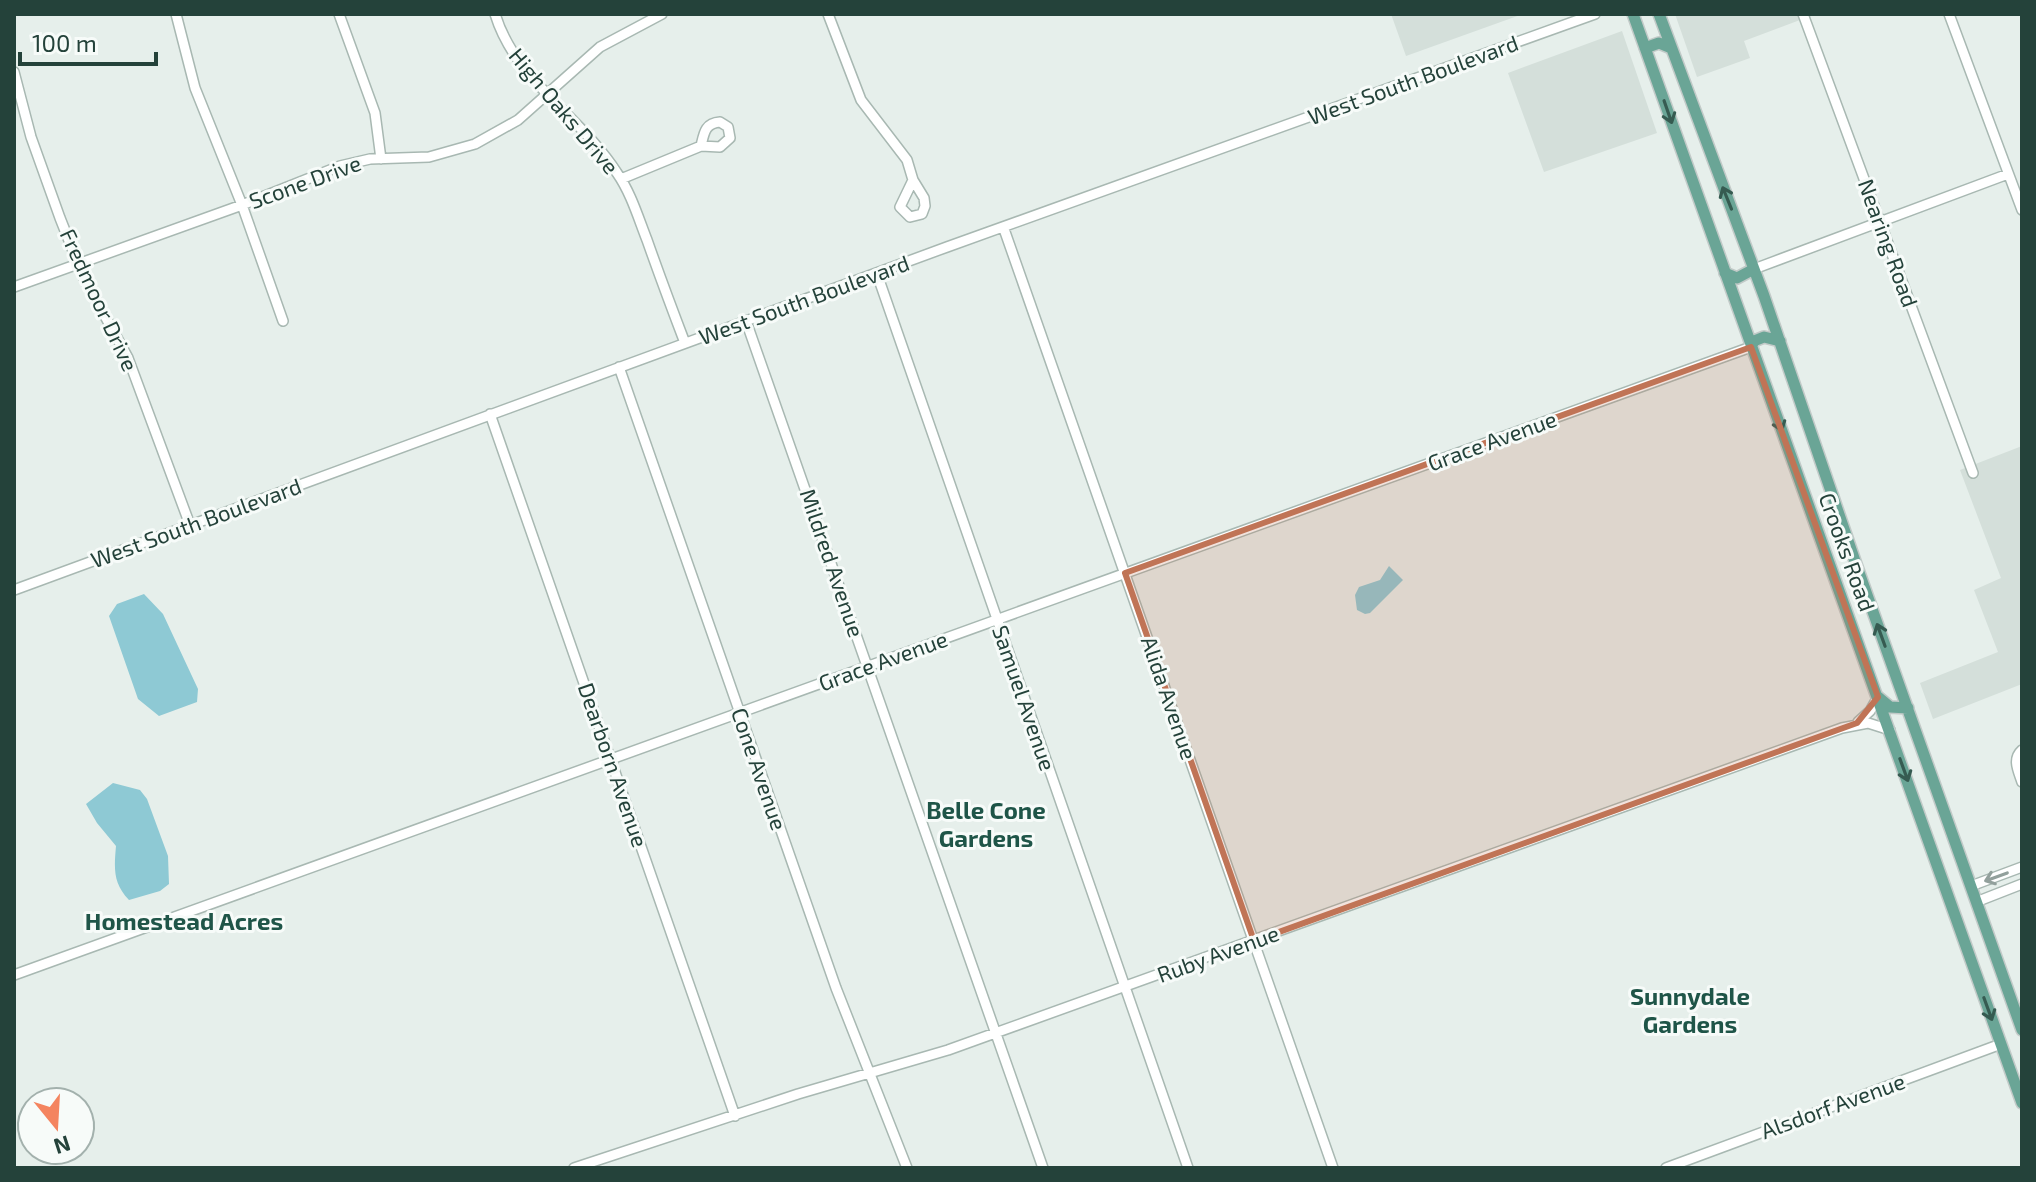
<svg xmlns="http://www.w3.org/2000/svg" width="2036" height="1182" font-family="'Exo 2',sans-serif">
<style>
.built{fill:#d4dfda}
.water{fill:#8ec9d4}
.lines{fill:none;stroke-linecap:round;stroke-linejoin:round}
.minor-casing{stroke:#a8b8b2;stroke-width:12}
.major-casing{stroke:#c2cac8;stroke-width:14}
.minor{stroke:#fff;stroke-width:9}
.major{stroke:#6aa596;stroke-width:11}
.oneway{stroke:#365b51}
.oneway2{stroke:#92a09c}
.marked{fill:#c07456;fill-opacity:0.2;stroke:#c07456;stroke-width:6;stroke-linejoin:round}
.labels{text-anchor:middle;stroke-width:6;stroke-linejoin:round;paint-order:stroke}
.street-label{font-size:22px;fill:#24423a;stroke:#f7fbf9}
.neighbourhood-label{font-size:24px;font-weight:bold;fill:#1f5548;stroke:#f7fbf9}
</style>
<rect width="100%" height="100%" fill="#e6efeb"/>
<path class="built" d="M1391 14H1523L1406 56Z
M1675 14H1798L1800 20 1744 41 1750 58 1697 77Z
M1622 31 1657 133 1544 172 1508 73Z
M2022 446V684L1933 719 1920 683 1998 652 1974 590 2001 578 1960 470Z"/>
<path class="water" d="M1389 566 1403 580 1370 613 1365 614 1357 610 1355 595 1359 587 1380 580Z
M144 594 163 614 198 689 197 702 159 716 138 699 109 616 117 604Z
M113 783 140 790 147 799 168 856 169 884 160 891 129 900C113 883 114 869 116 846L97 823 86 804Z"/>
<g class="lines">
<defs>
<path id="minor" d="M176 14 195 88 242 205 283 321
M339 14 375 113 381 159
M495 14C516 82 580 115 617 173 631 193 638 217 647 240 659 274 672 309 685 343
M828 14 861 100 907 160 913 180 924 198 925 206 922 214 910 217 900 207 913 180
M1803 14 1973 473
M1949 14 2022 210
M14 72 31 137 60 218 83 276 128 358 190 525
M621 179 701 146 720 147 730 138 728 127 720 122C705 123 704 133 701 146
M1004 229 1333 1168
M1754 269 2008 174
M877 274 1188 1168
M14 287 242 205 340 166 370 159 429 157 475 144 518 120 600 47 662 14
M746 321 1043 1168
M619 367 836 988 907 1168
M490 414 735 1116
M14 590 947 247 1595 14
M1858 722 1870 711 1878 697
M2022 750C2012 759 2018 770 2022 782
M1971 886 2022 867
M1976 902 2022 884
M14 975 1751 347
M574 1168 798 1094 948 1050 1842 728 1868 723 1890 730
M1666 1168 2001 1044"/>
<path id="major" d="M1633 14 2022 1103
M1659 14 1764 296 1856 564 2022 1030
M1645 48 1659 43 1671 48
M1725 273 1737 278 1754 269
M1751 347 1754 341 1764 337 1780 341
M1878 697 1890 707 1908 708"/>
</defs>
<use href="#minor" class="minor-casing"/>
<use href="#major" class="major-casing"/>
<use href="#minor" class="minor"/>
<use href="#major" class="major"/>
</g>
<defs><path id="oneway-shaft" d="M-6 0H5M1.5-3L5.5 0L1.5 3" fill="none" stroke-width="1.6" stroke-linecap="round" stroke-linejoin="round" transform="scale(2)"/></defs>
<g class="oneway">
<use href="#oneway-shaft" transform="translate(1668 112) rotate(71)"/>
<use href="#oneway-shaft" transform="translate(1727 198) rotate(-112)"/>
<use href="#oneway-shaft" transform="translate(1778 420) rotate(70)"/>
<use href="#oneway-shaft" transform="translate(1881 635) rotate(-110)"/>
<use href="#oneway-shaft" transform="translate(1904 770) rotate(70)"/>
<use href="#oneway-shaft" transform="translate(1988 1009) rotate(70)"/>
</g>
<use class="oneway2" href="#oneway-shaft" transform="translate(1996 877) rotate(160)"/>
<path class="marked" d="M1751 347 1878 697 1857 723 1254 941 1125 573Z"/>
<g class="labels">
<g class="street-label">
<text transform="translate(1413 80) rotate(-20)" y="8">West South Boulevard</text>
<text transform="translate(564 111) rotate(50)" y="8">High Oaks Drive</text>
<text transform="translate(305 182) rotate(-20)" y="8">Scone Drive</text>
<text transform="translate(1888 243) rotate(70)" y="8">Nearing Road</text>
<text transform="translate(99 300) rotate(65)" y="8">Fredmoor Drive</text>
<text transform="translate(804 300) rotate(-20)" y="8">West South Boulevard</text>
<text transform="translate(1492 441) rotate(-20)" y="8">Grace Avenue</text>
<text transform="translate(196 523) rotate(-20)" y="8">West South Boulevard</text>
<text transform="translate(1847 552) rotate(70)" y="8">Crooks Road</text>
<text transform="translate(832 563) rotate(71)" y="8">Mildred Avenue</text>
<text transform="translate(883 661) rotate(-20)" y="8">Grace Avenue</text>
<text transform="translate(1024 698) rotate(71)" y="8">Samuel Avenue</text>
<text transform="translate(1169 698) rotate(71)" y="8">Alida Avenue</text>
<text transform="translate(613 765) rotate(71)" y="8">Dearborn Avenue</text>
<text transform="translate(759 769) rotate(71)" y="8">Cone Avenue</text>
<text transform="translate(1218 954) rotate(-20)" y="8">Ruby Avenue</text>
<text transform="translate(1833 1106) rotate(-20)" y="8">Alsdorf Avenue</text>
</g>
<g class="neighbourhood-label">
<text x="986" y="819">Belle Cone<tspan x="986" dy="28">Gardens</tspan></text>
<text x="184" y="930">Homestead Acres</text>
<text x="1690" y="1005">Sunnydale<tspan x="1690" dy="28">Gardens</tspan></text>
</g>
</g>
<rect width="2036" height="1182" fill="none" stroke="#24423a" stroke-width="32"/>
<g transform="translate(56 1126) rotate(162)"><circle r="38" fill="#f7fbf9" stroke="#a3b1ad" stroke-width="2"/>
<path d="M0-6L14 30L0 20L-14 30Z" fill="#f4845f"/>
<text y="-12" font-size="22" font-weight="bold" text-anchor="middle" fill="#24423a">N</text>
</g>
<path d="M20 52v12h136v-12" fill="none" stroke="#24423a" stroke-width="4"/>
<text x="32" y="52" font-size="24" fill="#24423a" stroke="#f7fbf9" stroke-width="6" paint-order="stroke">100 m</text>
</svg>
